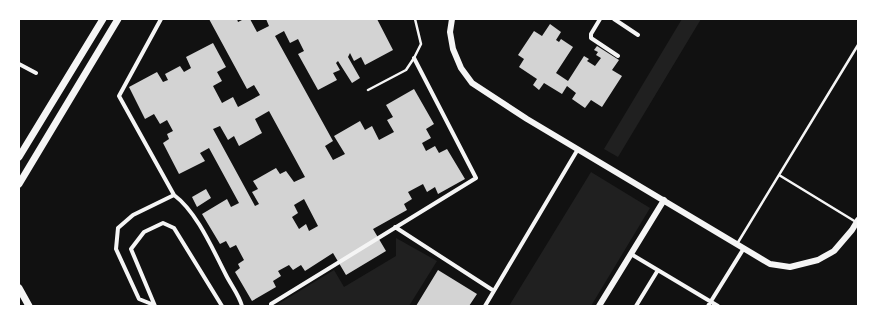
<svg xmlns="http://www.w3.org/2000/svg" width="877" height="325" font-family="Raleway,sans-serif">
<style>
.green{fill:#202020}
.building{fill:#d3d3d3;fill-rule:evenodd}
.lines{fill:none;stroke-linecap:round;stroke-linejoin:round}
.service{stroke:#f5f5f5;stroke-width:2.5}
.minor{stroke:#f5f5f5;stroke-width:4}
.tertiary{stroke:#f5f5f5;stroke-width:6}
.secondary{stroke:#f5f5f5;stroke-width:7}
</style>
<rect width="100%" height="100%" fill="#111"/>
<path class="green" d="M682 19H701L618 157 604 149Z
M591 172 650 208 591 306H509Z
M396 238 437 261 409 306H275L334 270 344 287 396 256Z"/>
<path class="building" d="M209 19H237L238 22 244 19H250L257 32 269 26 266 19H377L393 50 365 65 361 57 354 61 350 53 348 57 360 78 352 83 338 61 336 63 340 70 333 73 337 80 318 90 298 54 304 51 298 39 290 43 284 31 275 36 333 141 325 146 333 160 345 154 334 136 360 121 365 130 372 126 379 140 394 132 387 120 393 117 386 105 414 89 434 124 426 129 431 138 422 143 426 151 435 146 439 153 447 149 465 179 438 194 435 187 427 192 423 184 408 192 412 199 404 204 407 210 373 229 386 251 346 275 333 253 305 271 301 265 293 270 289 265 278 271 281 276 273 281 276 287 252 301 235 272 240 268 238 264 244 260 236 245 230 248 226 241 220 244 202 214 227 199 231 207 239 203 209 148 200 153 205 161 179 174 163 143 169 139 167 134 173 131 167 120 160 124 154 114 145 119 129 87 157 72 163 82 168 80 165 74 180 66 184 72 191 68 186 57 213 43 226 67 217 72 222 81 213 86 222 103 233 97 238 107 260 95 254 85 247 89ZM269 111 305 177 294 182 286 171 280 174 276 168 253 181 258 189 252 192 259 204 255 206 213 129 220 126 228 140 234 136 239 146 262 133 255 119ZM304 199 318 226 309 231 306 224 299 229 292 217 298 213 294 205Z
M550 24 561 32 556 40 559 42 561 39 573 47 556 73 568 81 584 56 589 59 587 61 595 66 601 58 596 55 598 52 594 50 597 46 619 60 612 70 622 76 602 107 591 100 585 108 572 99 576 93 567 86 562 94 544 83 539 90 533 85 537 79 519 67 524 59 518 55 534 31 542 36Z
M206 189 211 198 197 207 192 197Z
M438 270 477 294 469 306H416Z"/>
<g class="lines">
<path class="service" d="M368 90 406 70 414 58 421 44 415 19
M779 175 856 222
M737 244 858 45"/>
<path class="minor" d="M161 19 119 96 174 195C197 212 213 250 226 275 231 285 239 295 242 306
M600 19 591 34V38L618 56
M614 19 638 35
M19 64 36 73
M395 227 494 291
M631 254 718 306
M154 305 139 299 116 249 118 228 133 215 174 195
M155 306 131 249 144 232 163 223 174 228 222 306
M271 306V304L476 178 414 58
M485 306 578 149
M636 306 658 270
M708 306 744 248"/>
<path class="tertiary" d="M452 19 450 32 453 49 461 68 472 83 527 119 770 264 790 267 818 260 834 251 852 230 858 220
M599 306 664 200"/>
<path class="secondary" d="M19 157 103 19
M19 184 118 19
M19 288 29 306"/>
</g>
<rect width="877" height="325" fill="none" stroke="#ffffff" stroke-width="40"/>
</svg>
